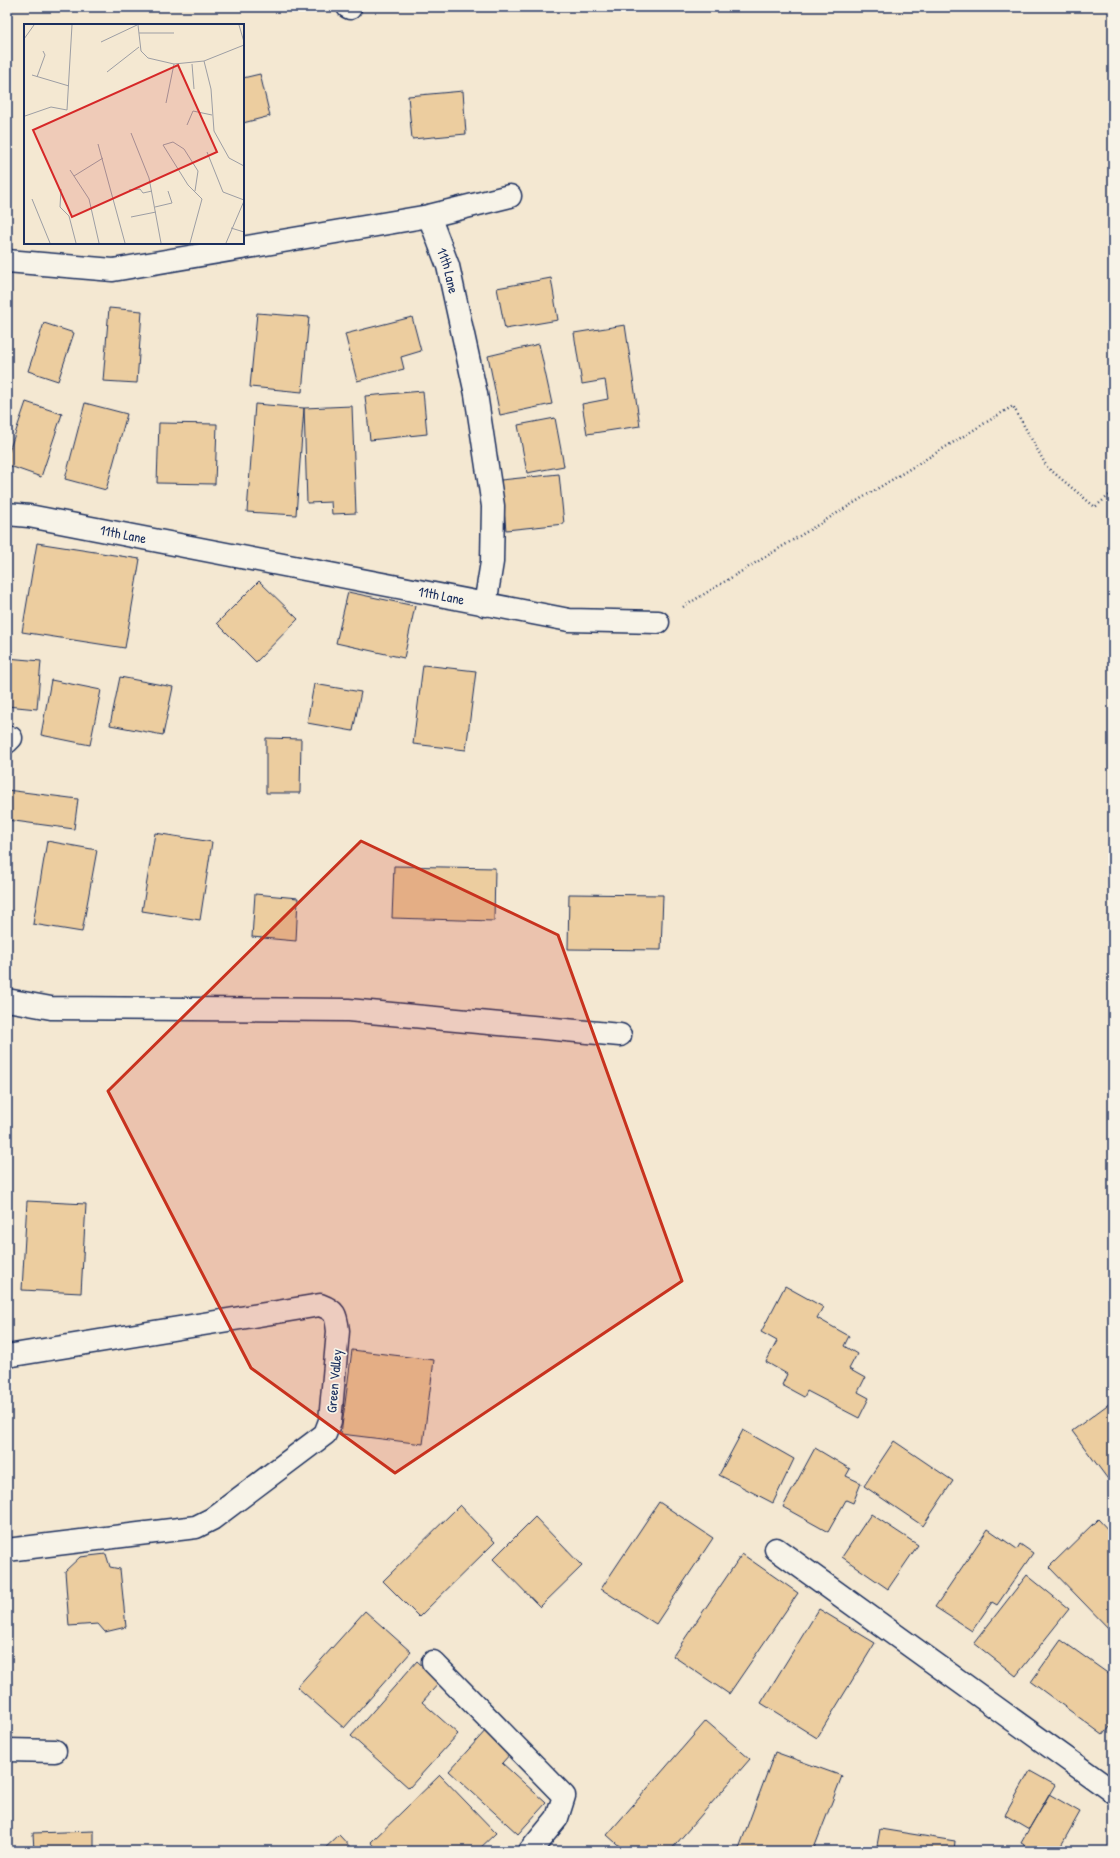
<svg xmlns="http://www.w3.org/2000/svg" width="1120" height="1858" font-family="'Patrick Hand',sans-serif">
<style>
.building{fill:#eccd9f;stroke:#1b2f5e}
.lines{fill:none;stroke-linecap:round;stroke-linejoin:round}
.street-casing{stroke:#1b2f5e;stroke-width:25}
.path{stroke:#1b2f5e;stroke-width:2.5;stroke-dasharray:1 3;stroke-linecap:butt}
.street{stroke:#f7f3e8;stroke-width:22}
.marked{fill:#c8321e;fill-opacity:0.2;stroke:#c8321e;stroke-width:3;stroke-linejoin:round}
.labels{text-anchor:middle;stroke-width:3.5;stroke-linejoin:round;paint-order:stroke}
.street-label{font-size:14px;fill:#1b2f5e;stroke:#f7f3e8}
.inset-road{fill:none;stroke:#9d9ea4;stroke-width:1}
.view{fill:#d62828;fill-opacity:0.15;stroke:#d62828;stroke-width:2}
.inset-edge{fill:none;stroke:#1b2f5e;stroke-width:2}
</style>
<rect width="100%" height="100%" fill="#f4e8d2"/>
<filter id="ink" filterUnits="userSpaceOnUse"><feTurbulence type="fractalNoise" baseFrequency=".025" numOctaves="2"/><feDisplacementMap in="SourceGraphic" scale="8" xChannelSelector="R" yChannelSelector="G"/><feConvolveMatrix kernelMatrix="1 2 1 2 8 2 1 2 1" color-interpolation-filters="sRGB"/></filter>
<g filter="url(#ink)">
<path class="building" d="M260 74 270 116 243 123V78Z
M463 91 466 134 412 139 408 96Z
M551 278 558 320 505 329 497 288Z
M109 308 142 311 137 383 103 381Z
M257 313 309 317 302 392 250 387Z
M412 317 421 351 401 357 404 369 357 381 345 334Z
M44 323 74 333 58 381 28 371Z
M625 325 640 426 587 434 582 404 608 399 605 380 582 384 574 333Z
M539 344 552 404 500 415 488 356Z
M423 391 427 434 370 440 365 396Z
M26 402 62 414 41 477 7 465V457Z
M85 403 127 414 106 490 65 479Z
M255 404 304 408 296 515 247 512Z
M352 406 356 513 332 514 331 502 307 503 304 408Z
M555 418 564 466 527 473 518 425Z
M159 423 217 424 215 484 157 483Z
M559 474 564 524 506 530 501 480Z
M37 543 140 559 125 648 22 632Z
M259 581 298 619 256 662 217 623Z
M348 592 415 606 404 658 336 643Z
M7 658 41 661 37 709 7 706Z
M423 665 476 671 466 750 413 744Z
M120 677 173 687 163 735 110 725Z
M51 680 101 690 90 745 41 735Z
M314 684 361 692 353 731 307 723Z
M266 738 301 739 300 793H266Z
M7 790 78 799 74 829 7 820Z
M155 833 212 842 200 920 142 911Z
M47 841 97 850 82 932 33 924Z
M394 866 495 868 494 921 392 918Z
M255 894 298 898 296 941 252 937Z
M569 894 663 895 661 950 568 949Z
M27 1201 86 1204 81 1293 22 1290Z
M785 1286 823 1307 817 1318 849 1336 844 1346 857 1354 849 1369 865 1378 858 1392 869 1398 859 1418 807 1391 804 1397 782 1385 787 1374 766 1362 777 1341 761 1332Z
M352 1350 434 1360 423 1444 341 1434Z
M1110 1403 1113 1407V1486L1072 1431Z
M743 1430 794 1459 773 1503 719 1475Z
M894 1441 953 1481 923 1526 864 1486Z
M815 1448 850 1469 846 1476 861 1483 853 1503 846 1500 828 1532 783 1507Z
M659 1502 713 1538 656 1624 601 1589Z
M460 1505 495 1542 419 1617 383 1581Z
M871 1514 918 1545 888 1589 842 1557Z
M535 1517 582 1566 540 1607 493 1559Z
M1098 1519 1113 1535V1633L1049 1567Z
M988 1529 1017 1549 1020 1544 1033 1553 997 1605 992 1602 972 1631 935 1607Z
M106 1554 110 1567 120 1569 126 1627 105 1632 98 1624 69 1626 65 1571 80 1557Z
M742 1554 798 1593 729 1694 673 1656Z
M1027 1575 1069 1609 1016 1676 974 1643Z
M819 1609 875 1643 817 1738 761 1703Z
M365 1611 411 1652 344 1728 297 1687Z
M1061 1640 1113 1677V1722L1103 1735 1031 1682Z
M417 1661 440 1682 422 1702 458 1734 409 1788 351 1736Z
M706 1721 750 1759 670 1851H625L607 1835Z
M487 1729 512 1752 502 1763 546 1803 518 1834 449 1771Z
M775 1752 842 1776 813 1851H738Z
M1030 1771 1055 1785 1029 1829 1005 1815Z
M440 1775 496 1833 477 1851H379L371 1842Z
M1049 1794 1080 1812 1058 1851H1035L1021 1843Z
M880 1829 955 1841 954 1851H876Z
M94 1831V1851H34L33 1833Z
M339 1835 354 1851H322Z"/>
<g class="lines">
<defs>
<g id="street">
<path d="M348 7 350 8"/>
<path id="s1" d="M429 216 448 266 476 394 493 506 492 562 485 605"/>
<path d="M7 261 113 270 429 216 510 196"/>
<path id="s2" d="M7 514 29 516 569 620 658 622"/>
<path d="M7 742 11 738"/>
<path d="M7 1000 51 1008 348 1010 620 1035"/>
<path d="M7 1356 320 1305C336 1311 336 1315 338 1331L330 1421 325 1434 212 1519 196 1527 7 1550"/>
<path d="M776 1549 1113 1792"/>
<path d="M433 1662 564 1796 557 1818 530 1851"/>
<path d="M7 1750 55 1751"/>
</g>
</defs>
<use href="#street" class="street-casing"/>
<path class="path" d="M683 607 1013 406 1047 467 1095 507 1113 492"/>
<use href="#street" class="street"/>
</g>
</g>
<path class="marked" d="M361 841 558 935 682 1281 395 1473 251 1368 108 1091Z"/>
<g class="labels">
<g class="street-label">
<text dy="5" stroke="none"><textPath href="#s1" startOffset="58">11th Lane</textPath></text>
<text dy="5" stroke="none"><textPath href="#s2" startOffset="118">11th Lane</textPath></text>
<text dy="5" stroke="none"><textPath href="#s2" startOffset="442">11th Lane</textPath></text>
<text transform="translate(334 1381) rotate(-85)" y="5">Green Valley</text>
</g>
</g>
<g transform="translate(24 24)">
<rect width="220" height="220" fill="#f4e8d2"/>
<path class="inset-road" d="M114 1 117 27 124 34 150 40 180 37 220 21M215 1 220 18M115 9H150M0 15 10 1M77 18 113 1M180 37 187 65 190 107 205 134 220 142M168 40 170 65M83 48 115 23M8 51 45 62M13 53 21 31 19 27M142 79 150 40M1 92 27 83 43 86 48 1M163 101 169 87 188 91M107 109 125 154 137 219M74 120 101 219M183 128 199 168 220 176M46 146 65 175 75 219M50 152 79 134M37 165 36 183 45 192 52 219M105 166 116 165 119 169 128 167M8 175 26 219M131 183 148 179 144 167M107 193 132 188M207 204 220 208M166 219 178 175 164 161 139 121 149 118 160 125 174 147 171 167M202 219 220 177"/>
<path class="view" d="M154 41 193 128 48 193 9 106Z"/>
<rect width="220" height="220" class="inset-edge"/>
</g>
<rect width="1120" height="1858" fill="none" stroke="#f7f3e8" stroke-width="24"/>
<rect x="12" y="12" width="1096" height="1834" fill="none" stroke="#1b2f5e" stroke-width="1.5" filter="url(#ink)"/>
</svg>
